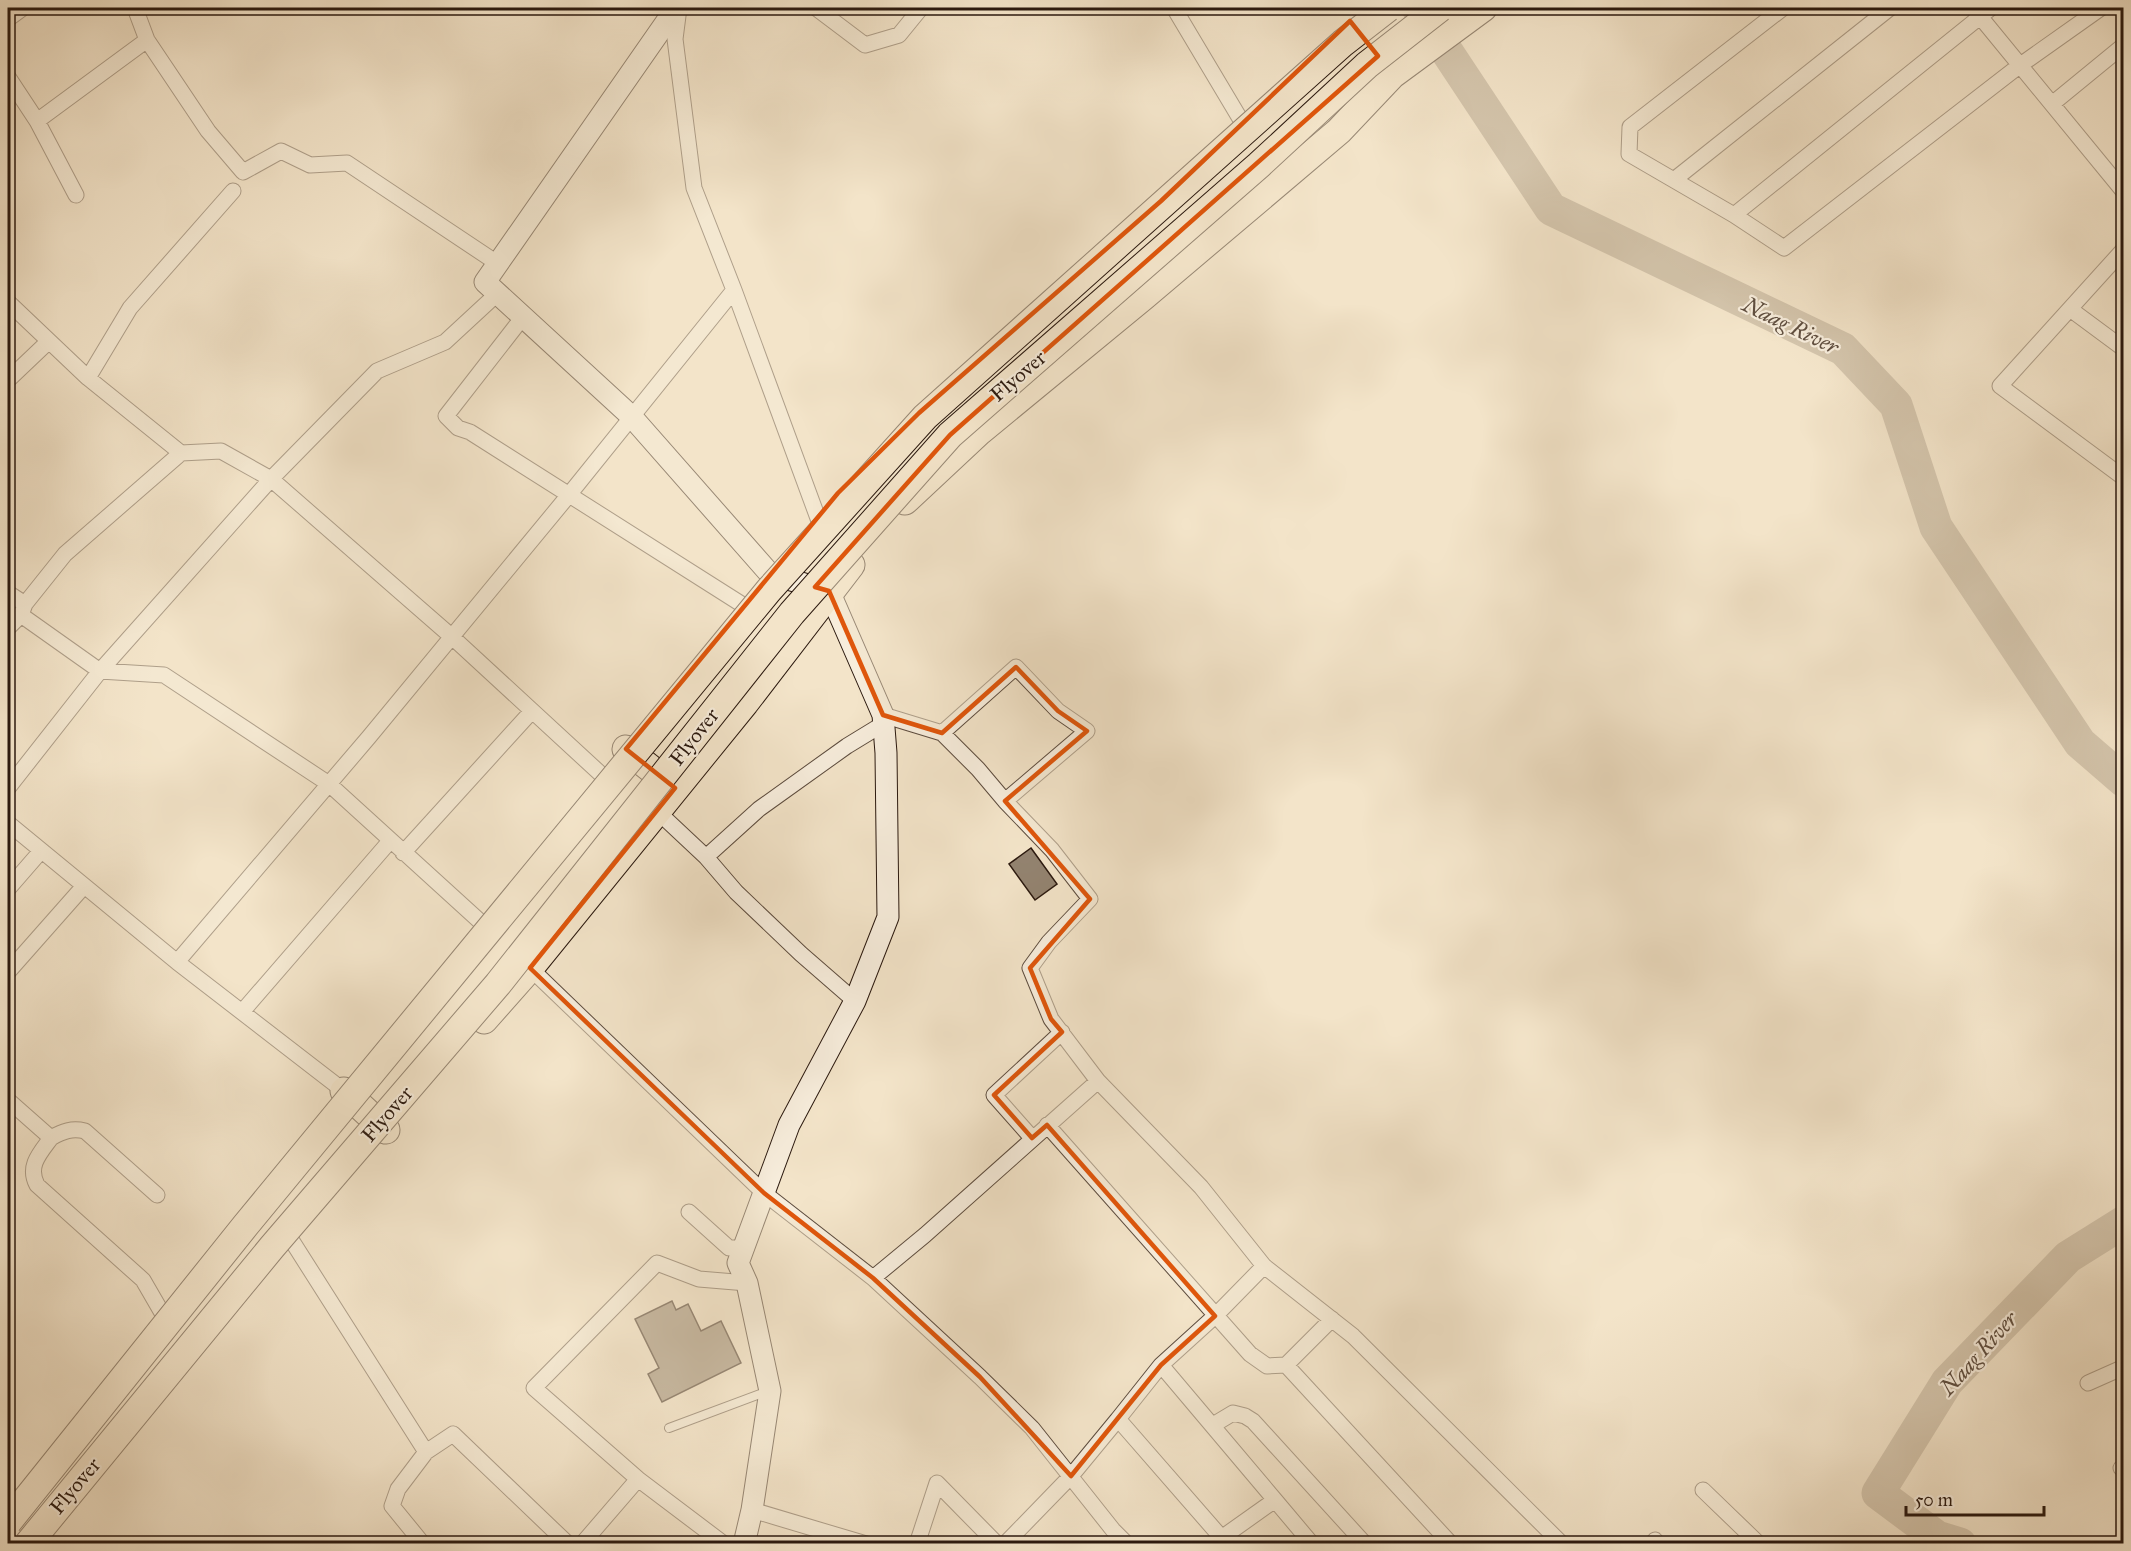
<svg xmlns="http://www.w3.org/2000/svg" width="2131" height="1551" font-family="'IM FELL Great Primer',serif">
<style>
.lines{fill:none;stroke-linecap:round;stroke-linejoin:round}
.river{stroke:#af9f8a;stroke-width:33}
.building{fill:#938370;stroke:#2b190f;stroke-width:1.5}
.lane-casing{stroke:#5d4c3e;stroke-width:10}
.street-casing{stroke:#5d4c3e;stroke-width:17}
.secondary-casing{stroke:#2b190f;stroke-width:23}
.highway-casing{stroke:#2b190f;stroke-width:29}
.lane{stroke:#f7eddc;stroke-width:8}
.street{stroke:#f7eddc;stroke-width:15}
.secondary{stroke:#f7eddc;stroke-width:21}
.highway{stroke:#f3e4c9;stroke-width:27}
.highway-bridge-casing{stroke:#2b190f;stroke-width:29;stroke-linecap:butt}
.highway-bridge{stroke:#f3e4c9;stroke-width:27}
.marked{fill:none;stroke:#df560c;stroke-width:4.5;stroke-linejoin:round}
.labels{text-anchor:middle;stroke-width:4.5;stroke-linejoin:round;paint-order:stroke}
.street-label{font-size:21px;fill:#2b190f;stroke:#f7eddc}
.water-label{font-size:22px;font-style:italic;fill:#604f40;stroke:#f7eddc}
</style>
<rect width="100%" height="100%" fill="#f3e4c9"/>
<filter id="stains"><feTurbulence type="fractalNoise" baseFrequency=".00333" numOctaves="4"/><feColorMatrix values="0 0 0 0 .2 0 0 0 0 .09 0 0 0 0 .02 0 0 0 .5 -.17"/></filter>
<radialGradient id="worn" r=".72"><stop offset=".6" stop-color="#630" stop-opacity="0"/><stop offset="1" stop-color="#630" stop-opacity=".3"/></radialGradient>
<g class="lines">
<path class="river" d="M1418 8 1551 209 1843 349 1896 405 1936 527 2080 743 2124 781
M1960 1544 1937 1537 1878 1493 1947 1382 2068 1257 2124 1222"/>
</g>
<path class="building" d="M1031 848 1057 884 1035 900 1009 864Z
M672 1301 676 1310 688 1304 701 1331 721 1321 741 1363 662 1402 648 1374 659 1368 635 1319Z"/>
<g class="lines">
<defs>
<path id="lane" d="M669 1428 768 1391"/>
<path id="street" d="M135 8 147 40 208 131 243 172 281 151 310 165 347 163 497 263
M679 8 675 39 694 188 734 290 819 521
M816 8 865 45 899 35 921 8
M1174 8 1242 122
M1783 8 1630 127 1629 154 1734 215 1784 248 2019 66 2101 8
M1973 8 2124 192
M8 19 23 8
M8 77 37 121 147 40
M2052 104 2124 45
M37 121 76 195
M1675 179 1890 8
M1734 215 1991 8
M2124 249 2000 386 2124 478
M8 302 88 378 181 453 221 451 271 479 377 371 445 342 498 293
M2070 309 2124 349
M523 317 446 416 458 428 470 432 746 607
M88 378 130 308 233 191
M8 380 49 341
M8 593 25 604
M21 615 100 671 164 675 329 784 485 926
M8 628 21 615 25 604 65 554 181 453
M883 715 942 733 978 769 1005 801 1052 850 1090 899 1049 942 1030 968 1051 1019 1098 1081 1201 1187 1264 1266 1353 1336 1562 1544
M942 733 1016 667 1058 711 1087 731 1005 801
M8 788 100 671 271 479 451 636 604 777
M657 811 706 857 736 892 801 954 855 1001
M8 823 177 962 344 1091
M403 853 532 711
M706 857 759 809 847 746 883 724
M8 889 41 851
M177 962 369 737 568 496 734 290
M530 968 764 1193 873 1278 980 1377 1032 1428 1113 1530 1127 1544
M8 972 84 886
M242 1012 390 841
M8 1100 51 1138C40 1153 27 1166 37 1185L143 1280 165 1318
M1047 1125 1250 1354 1267 1366 1286 1365 1332 1319
M51 1138C63 1131 72 1128 85 1131L157 1195
M1032 1138 994 1095 1062 1032
M689 1212 729 1248H744
M292 1241 426 1452
M873 1278 925 1235 1098 1081
M1161 1365 1275 1500
M1286 1365 1451 1544
M2088 1383 2124 1367
M1118 1419 1161 1365 1215 1316 1264 1266
M1213 1425 1233 1413 1245 1416 1253 1421 1365 1544
M2121 1468 2124 1466
M638 1479 724 1544
M1703 1490 1759 1544
M752 1510 866 1544
M1655 1540 1658 1544
M423 1544 392 1506 398 1489 426 1452 453 1434 568 1544
M582 1544 638 1479 534 1388 657 1263 699 1279 747 1283
M917 1544 937 1483 997 1544
M1005 1544 1071 1476 1118 1419 1227 1544
M1213 1544 1275 1500 1312 1544"/>
<path id="secondary" d="M676 8 485 282 631 416 770 574 829 591 883 715 886 753 888 917 855 1001 789 1125 738 1263 747 1283 770 1391 752 1510 744 1544"/>
<path id="highway" d="M905 501 980 431 1144 296 1339 131 1392 75 1483 8
M626 749 675 788
M484 1020 530 968 745 703 851 565
M344 1091 386 1130"/>
</defs>
<use href="#lane" class="lane-casing"/>
<use href="#street" class="street-casing"/>
<use href="#secondary" class="secondary-casing"/>
<use href="#highway" class="highway-casing"/>
<use href="#lane" class="lane"/>
<use href="#street" class="street"/>
<use href="#secondary" class="secondary"/>
<use href="#highway" class="highway"/>
<defs>
<path id="highway-bridge" d="M8 1522 245 1226 769 590 925 417 1343 43 1388 8
M28 1544 272 1247 498 984 792 613 950 435 1259 165 1367 65 1440 8"/>
</defs>
<use href="#highway-bridge" class="highway-bridge-casing"/>
<use href="#highway-bridge" class="highway-bridge"/>
</g>
<path d="M0 0H2131V1551H0ZM1350 21 1378 56 950 435 815 587 829 591 883 715 942 733 1016 667 1058 711 1087 731 1005 801 1090 899 1030 968 1051 1019 1062 1032 994 1095 1032 1138 1047 1125 1215 1316 1161 1365 1071 1476 980 1377 873 1278 764 1193 530 968 675 788 626 749 838 493 919 413 1161 201Z" fill="#f3e4c9" fill-opacity=".55" fill-rule="evenodd"/>
<path class="marked" d="M1350 21 1378 56 950 435 815 587 829 591 883 715 942 733 1016 667 1058 711 1087 731 1005 801 1090 899 1030 968 1051 1019 1062 1032 994 1095 1032 1138 1047 1125 1215 1316 1161 1365 1071 1476 980 1377 873 1278 764 1193 530 968 675 788 626 749 838 493 919 413 1161 201Z"/>
<g class="labels">
<g class="street-label">
<text transform="translate(1018 376) rotate(-41)" y="7">Flyover</text>
<text transform="translate(694 737) rotate(-52)" y="7">Flyover</text>
<text transform="translate(387 1114) rotate(-49)" y="7">Flyover</text>
<text transform="translate(75 1486) rotate(-50)" y="7">Flyover</text>
</g>
<g class="water-label">
<text transform="translate(1791 325) rotate(26)" y="8">Naag River</text>
<text transform="translate(1978 1353) rotate(-48)" y="8">Naag River</text>
</g>
</g>
<rect width="2131" height="1551" fill="none" stroke="#f3e4c9" stroke-width="30"/>
<rect x="9" y="9" width="2113" height="1533" fill="none" stroke="#2b190f" stroke-width="3"/>
<rect x="15" y="15" width="2101" height="1521" fill="none" stroke="#2b190f" stroke-width="1.5"/>
<path d="M1906 1506v9h138v-9" fill="none" stroke="#2b190f" stroke-width="3"/>
<text x="1915" y="1506" font-size="18" fill="#2b190f" stroke="#f7eddc" stroke-width="4.5" paint-order="stroke">50 m</text>
<rect width="100%" height="100%" filter="url(#stains)"/>
<rect width="100%" height="100%" fill="url(#worn)"/>
</svg>
